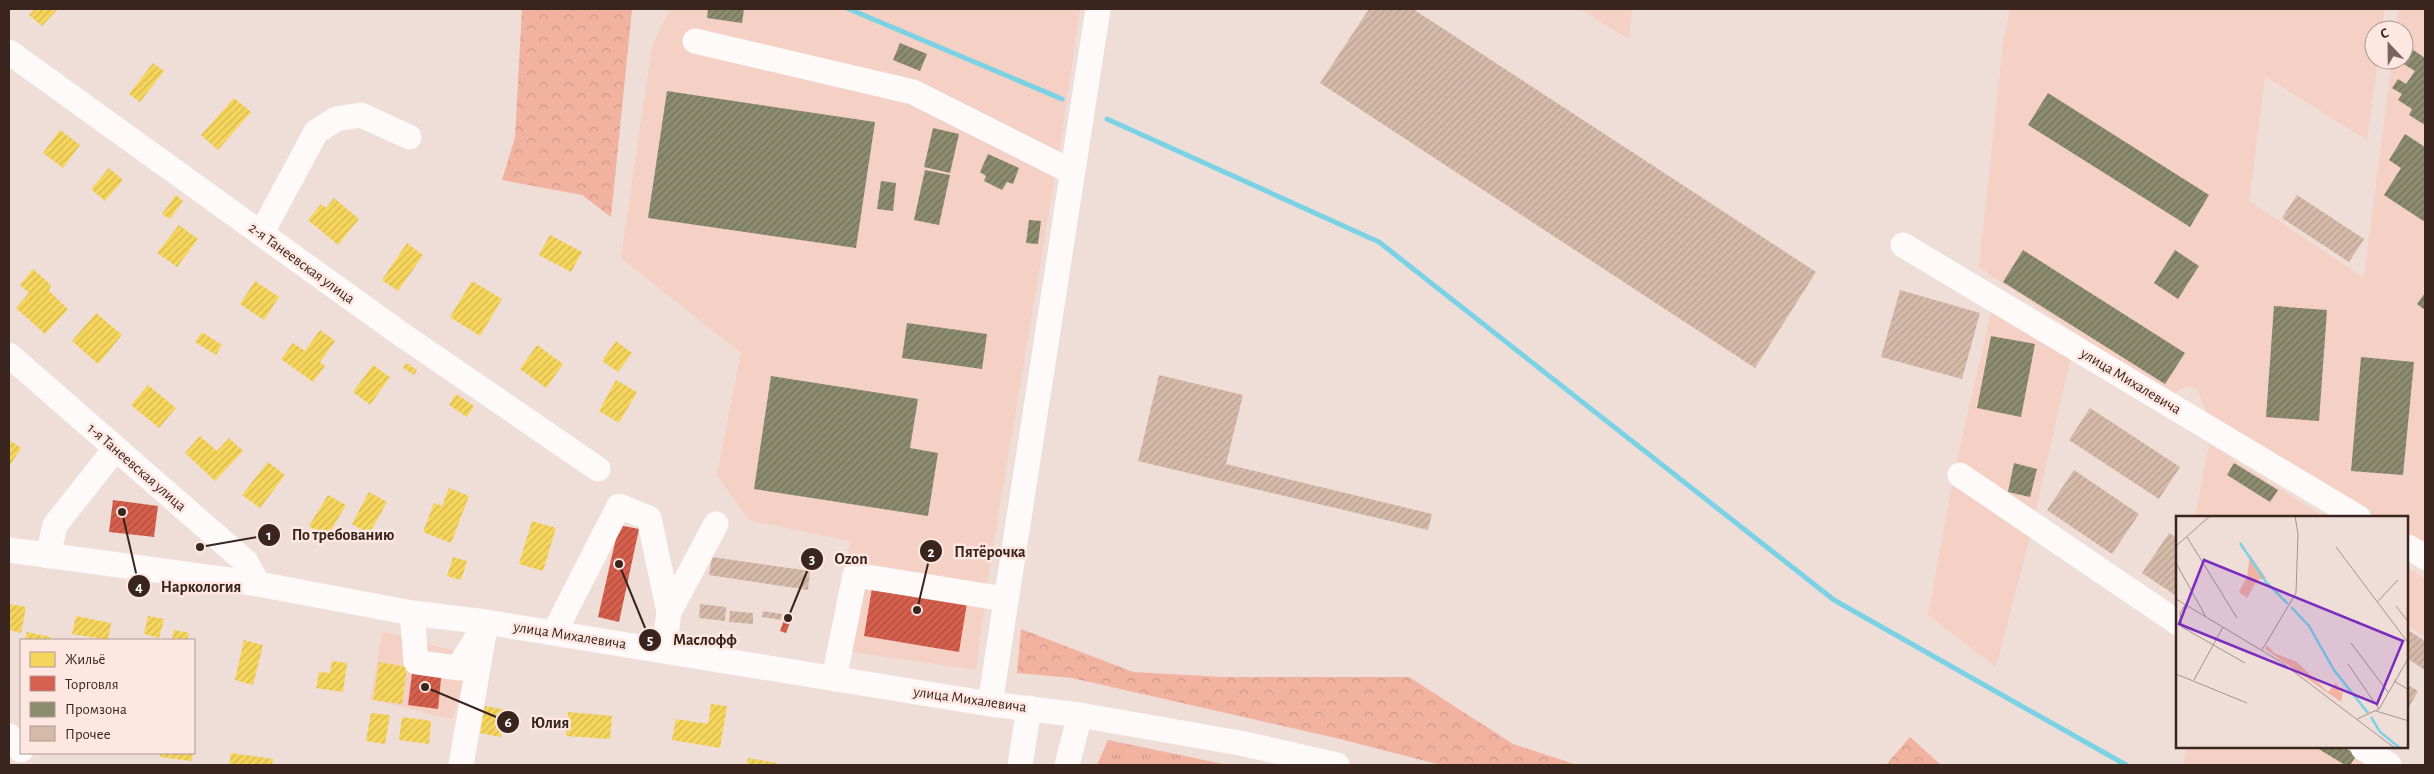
<svg xmlns="http://www.w3.org/2000/svg" width="2434" height="774" font-family="'Alegreya Sans',sans-serif">
<style>
.built{fill:#f4d0c5}
.grass{fill:url(#grass-tufts)}
.forest{fill:url(#forest-crowns)}
.homes{fill:url(#homes-hatch)}
.shops{fill:url(#shops-hatch)}
.industry{fill:url(#industry-hatch)}
.lines{fill:none;stroke-linecap:round;stroke-linejoin:round}
.stream{stroke:#7ad2e4;stroke-width:5}
.building{fill:url(#building-hatch)}
.minor{stroke:#fdfaf9;stroke-width:25}
.labels{text-anchor:middle;stroke-width:5;stroke-linejoin:round;paint-order:stroke}
.street-label{font-size:15px;fill:#39241e;stroke:#fee7e1}
.inset-river{fill:none;stroke:#7ad2e4;stroke-width:2.5}
.inset-road{fill:none;stroke:#a6938d;stroke-width:1}
.view{fill:#7b2cbf;fill-opacity:0.15;stroke:#7b2cbf;stroke-width:2.5}
.inset-edge{fill:none;stroke:#39241e;stroke-width:2.5}
.leader{fill:none;stroke:#39241e;stroke-width:2}
.callout-dot{fill:#39241e;stroke:#fee7e1;stroke-width:2}
.mark-label{font-size:15px;text-anchor:middle;font-weight:bold;fill:#fff}
.callout-label{font-size:16px;text-anchor:middle;font-weight:bold;fill:#39241e;stroke:#fee7e1;stroke-width:5;stroke-linejoin:round;paint-order:stroke}
</style>
<defs>
<pattern id="grass-tufts" width="24" height="20" patternUnits="userSpaceOnUse" patternTransform="scale(1.25)"><rect width="24" height="20" fill="#f2b2a0"/><path d="M3 7l-1-3M5 7V3M7 7l1-3M15 17l-1-3M17 17v-4M19 17l1-3" fill="none" stroke="#d09989"/></pattern>
<pattern id="forest-crowns" width="20" height="18" patternUnits="userSpaceOnUse" patternTransform="scale(1.25)"><rect width="20" height="18" fill="#f2b2a0"/><path d="M2 6a3 3 0 1 1 6 0M12 15a3 3 0 1 1 6 0" fill="none" stroke="#d09989"/></pattern>
<pattern id="homes-hatch" width="6" height="6" patternUnits="userSpaceOnUse" patternTransform="scale(1.25)"><rect width="6" height="6" fill="#f6d55c"/><path d="M-1 1l2-2M0 6l6-6M5 7l2-2" fill="none" stroke="#d4b750"/></pattern>
<pattern id="shops-hatch" width="6" height="6" patternUnits="userSpaceOnUse" patternTransform="scale(1.25)"><rect width="6" height="6" fill="#d6604d"/><path d="M-1 1l2-2M0 6l6-6M5 7l2-2" fill="none" stroke="#af4f3f"/></pattern>
<pattern id="industry-hatch" width="6" height="6" patternUnits="userSpaceOnUse" patternTransform="scale(1.25)"><rect width="6" height="6" fill="#8c8c6e"/><path d="M-1 1l2-2M0 6l6-6M5 7l2-2" fill="none" stroke="#73725a"/></pattern>
<pattern id="building-hatch" width="6" height="6" patternUnits="userSpaceOnUse" patternTransform="scale(1.25)"><rect width="6" height="6" fill="#d6baa9"/><path d="M-1 1l2-2M0 6l6-6M5 7l2-2" fill="none" stroke="#b8a091"/></pattern>
</defs>
<rect width="100%" height="100%" fill="#efddd7"/>
<path class="built" d="M670 9H1080L1061 140 989 570 976 670 833 649 850 541 749 520 717 475 741 353 621 258 652 46Z
M1580 9H1632L1629 39Z
M2010 9H2385L2382 30H2374V60H2378L2367 140 2265 76 2249 201 2364 278 2392 60H2404V30H2396L2398 9H2425V554L2408 543V518H2368L2208 417 2198 390 2185 386 2169 396 1979 267 2003 44Z
M1992 308 2071 356 2034 518 1956 464Z
M2209 444 2326 518H2195Z
M1952 485 2030 536 1996 667 1928 615Z
M2408 568 2425 579V637L2408 626Z
M383 631 472 656 452 719 370 699Z
M2187 748H2351L2377 765H2185L2183 764Z"/>
<path class="grass" d="M1108 740 1228 765H1097Z"/>
<path class="forest" d="M522 9H632L611 217 582 195 502 180 515 138Z
M1021 629 1133 672 1223 677H1409L1513 744 1577 765H1441L1336 738 1072 678 1017 673Z
M1910 737 1941 765H1886Z"/>
<path class="homes" d="M35 9H58L42 26 29 15Z
M153 63 164 71 140 102 129 94Z
M234 98 251 112 218 150 201 135Z
M60 130 80 145 63 168 43 153Z
M109 168 123 180 105 201 91 189Z
M176 195 183 201 170 219 162 214Z
M334 198 359 219 338 245 308 220 321 204 326 208Z
M179 225 198 239 177 267 157 253Z
M550 235 582 252 571 272 539 255Z
M407 243 423 255 398 291 382 280Z
M33 269 51 285 49 291 68 309 45 334 16 308 29 293 20 285Z
M255 281 279 297 264 320 240 304Z
M472 281 502 299 480 336 450 317Z
M96 313 122 335 98 364 72 341Z
M320 330 335 341 320 362 325 366 313 382 281 359 293 343 305 351Z
M202 332 222 345 216 355 195 342Z
M616 341 632 353 618 372 602 361Z
M537 345 563 364 546 388 520 369Z
M406 363 417 370 414 375 403 368Z
M373 365 390 377 370 405 353 392Z
M616 380 637 392 619 423 599 411Z
M148 385 176 408 159 428 131 405Z
M456 394 474 406 467 417 449 405Z
M200 436 217 451 229 438 243 451 215 481 185 453Z
M9 440 21 448 9 467Z
M268 462 285 475 260 508 242 495Z
M449 488 469 496 451 543 423 532 434 503 442 506Z
M369 492 387 502 369 534 352 524Z
M328 495 346 505 327 537 309 526Z
M532 521 556 528 543 571 519 564Z
M453 557 467 561 461 580 447 576Z
M9 604 26 607 21 633 9 630Z
M76 616 111 623 108 640 72 634Z
M148 616 164 619 159 638 144 634Z
M174 630 189 633 187 640H172Z
M27 632 51 637 50 640H25Z
M244 640 263 645 253 685 235 680Z
M332 661 347 663 343 692 316 688 319 672 330 673Z
M379 662 407 667 402 704 373 700Z
M711 704 727 706 720 748 672 740 676 719 708 724Z
M485 706 506 710 501 737 480 733Z
M568 712 612 716 610 739 566 736Z
M371 713 390 715 385 744 366 741Z
M402 717 431 721 429 744 399 740Z
M160 753H193L192 761 160 757Z
M231 753 273 759 272 765H229Z
M748 758 777 763 776 765H747Z"/>
<path class="shops" d="M113 500 158 506 154 537 109 532Z
M619 525 639 529 619 622 598 617Z
M873 582 968 597 959 652 864 636Z
M787 612 793 615 786 633 780 631Z
M413 666 442 669 438 709 408 705Z"/>
<path class="industry" d="M708 9H744L742 23 707 18Z
M900 43 927 54 920 71 893 60Z
M2406 45 2425 58V125L2409 115 2412 109 2398 100 2402 94 2392 88 2398 79 2406 84 2415 71 2397 60H2404Z
M667 91 875 122 856 248 648 218Z
M2048 93 2209 195 2190 227 2028 125Z
M933 128 959 134 950 173 924 167Z
M2405 134 2425 147V222L2384 195 2401 168 2389 160Z
M988 154 1019 168 1013 184 1007 182 1002 190 984 181 986 176 980 172Z
M925 170 950 175 939 225 914 220Z
M881 181 896 183 893 211 877 209Z
M1029 220 1041 221 1038 244 1026 243Z
M2023 250 2185 353 2165 384 2003 282Z
M2175 250 2199 266 2178 299 2154 283Z
M2425 293V310L2417 304Z
M2274 306 2327 310 2319 421 2266 417Z
M907 323 987 334 982 369 902 358Z
M1991 336 2035 344 2021 417 1977 408Z
M2361 357 2414 362 2403 475 2351 471Z
M771 376 918 399 910 448 938 453 928 516 754 489Z
M2014 463 2037 469 2030 497 2008 492Z
M2234 463 2278 490 2270 502 2227 475Z
M2317 748H2345L2357 755 2350 765H2345Z"/>
<g class="lines">
<path class="stream" d="M849 9 1062 99
M1107 119 1379 242 1834 600 2126 765"/>
</g>
<path class="building" d="M1369 9H1413L1816 272 1755 368 1320 83Z
M2297 195 2364 239 2349 262 2282 218Z
M1900 290 1980 313 1962 379 1881 357Z
M1159 375 1243 395 1226 464 1432 514 1428 530 1138 461Z
M2090 408 2180 467 2159 499 2069 440Z
M2074 470 2139 514 2112 554 2047 510Z
M2169 533 2178 539V597L2142 573Z
M712 557 810 571 808 590 709 575Z
M700 604 726 607 725 621 699 618Z
M730 611 753 613V624L729 622Z
M763 611 782 614 781 620 762 617Z
M2408 630 2425 641V670L2408 659Z
M2408 685 2418 691 2408 709Z"/>
<g class="lines">
<path class="minor" d="M695 41 913 92 1072 172
M9 52 398 332 598 469
M261 234 316 132 336 119 361 115 409 137
M1903 245 2359 518
M9 355 246 562 258 584
M1960 475 2178 623
M2408 547 2425 557
M9 550 258 584 412 613 486 622 990 704 1080 715 1245 744 1337 765
M48 556 55 525 116 448
M412 613 416 662 458 668 479 635
M554 633 619 506 649 518 669 612
M664 650 669 612 716 524
M834 679 855 575 1005 599
M990 704 1098 9
M9 736 21 750
M2363 748 2389 765
M461 765 486 622
M1020 765 1029 708
M1067 765 1080 715"/>
</g>
<g class="labels">
<g class="street-label">
<text transform="translate(302 263) rotate(36)" y="5">2-я Танеевская улица</text>
<text transform="translate(2131 381) rotate(31)" y="5">улица Михалевича</text>
<text transform="translate(137 467) rotate(41)" y="5">1-я Танеевская улица</text>
<text transform="translate(570 635) rotate(9)" y="5">улица Михалевича</text>
<text transform="translate(970 699) rotate(8)" y="5">улица Михалевича</text>
</g>
</g>
<g transform="translate(2176 516)">
<rect width="232" height="232" fill="#efddd7"/>
<path d="M74 39 90 62 81 64 71 82 63 76 71 61ZM91 129 98 137 121 146 152 176 160 167 164 176 167 175 165 186 89 133Z" fill="#f2b2a0"/>
<path class="inset-river" d="M64 27 90 66 112 88M115 91 133 110 158 154 192 197M195 201 204 216 225 233"/>
<path class="inset-road" d="M11 21 61 102M0 30 34 0M160 31 233 128M0 47 30 101M0 83 105 146 220 233M202 85 222 64M9 89 4 97 6 111 69 147M220 90 233 107M175 127 212 176M86 134 120 77 122 18 119 0M172 148 203 193M0 158 71 187M18 164 47 111M218 165 233 174M200 195 233 205M181 203 203 193 233 141"/>
<path class="view" d="M28 44 227 125 201 188 3 108Z"/>
<rect width="232" height="232" class="inset-edge"/>
</g>
<path class="leader" d="M200 547L269 535M917 610L931 551M788 618L812 559M122 512L139 586M619 564L650 640M425 687L508 722"/>
<g class="callout-dot">
<circle cx="200" cy="547" r="5"/>
<circle cx="917" cy="610" r="5"/>
<circle cx="788" cy="618" r="5"/>
<circle cx="122" cy="512" r="5"/>
<circle cx="619" cy="564" r="5"/>
<circle cx="425" cy="687" r="5"/>
<circle cx="269" cy="535" r="12"/>
<circle cx="931" cy="551" r="12"/>
<circle cx="812" cy="559" r="12"/>
<circle cx="139" cy="586" r="12"/>
<circle cx="650" cy="640" r="12"/>
<circle cx="508" cy="722" r="12"/>
</g>
<g class="mark-label">
<text x="269" y="540">1</text>
<text x="931" y="557">2</text>
<text x="812" y="564">3</text>
<text x="139" y="592">4</text>
<text x="650" y="645">5</text>
<text x="508" y="727">6</text>
</g>
<g class="callout-label">
<text x="343" y="540">По требованию</text>
<text x="990" y="557">Пятёрочка</text>
<text x="851" y="564">Ozon</text>
<text x="201" y="592">Наркология</text>
<text x="705" y="645">Маслофф</text>
<text x="550" y="728">Юлия</text>
</g>
<rect width="2434" height="774" fill="none" stroke="#39241e" stroke-width="20"/>
<rect x="20" y="639" width="175" height="115" fill="#fee7e1" stroke="#af9993"/>
<rect x="30" y="652" width="25" height="15" fill="#f6d55c" stroke="#af9993"/>
<text x="65" y="664" font-size="15" fill="#39241e">Жильё</text>
<rect x="30" y="676" width="25" height="15" fill="#d6604d" stroke="#af9993"/>
<text x="65" y="689" font-size="15" fill="#39241e">Торговля</text>
<rect x="30" y="702" width="25" height="15" fill="#8c8c6e" stroke="#af9993"/>
<text x="65" y="714" font-size="15" fill="#39241e">Промзона</text>
<rect x="30" y="726" width="25" height="15" fill="#d6baa9" stroke="#af9993"/>
<text x="65" y="739" font-size="15" fill="#39241e">Прочее</text>
<g transform="translate(2389 45) rotate(338)"><circle r="24" fill="#fee7e1" stroke="#af9993"/>
<path d="M0-4L9 19L0 12L-9 19Z" fill="#79655f"/>
<text y="-8" font-size="14" font-weight="bold" text-anchor="middle" fill="#39241e">С</text>
</g>
</svg>
